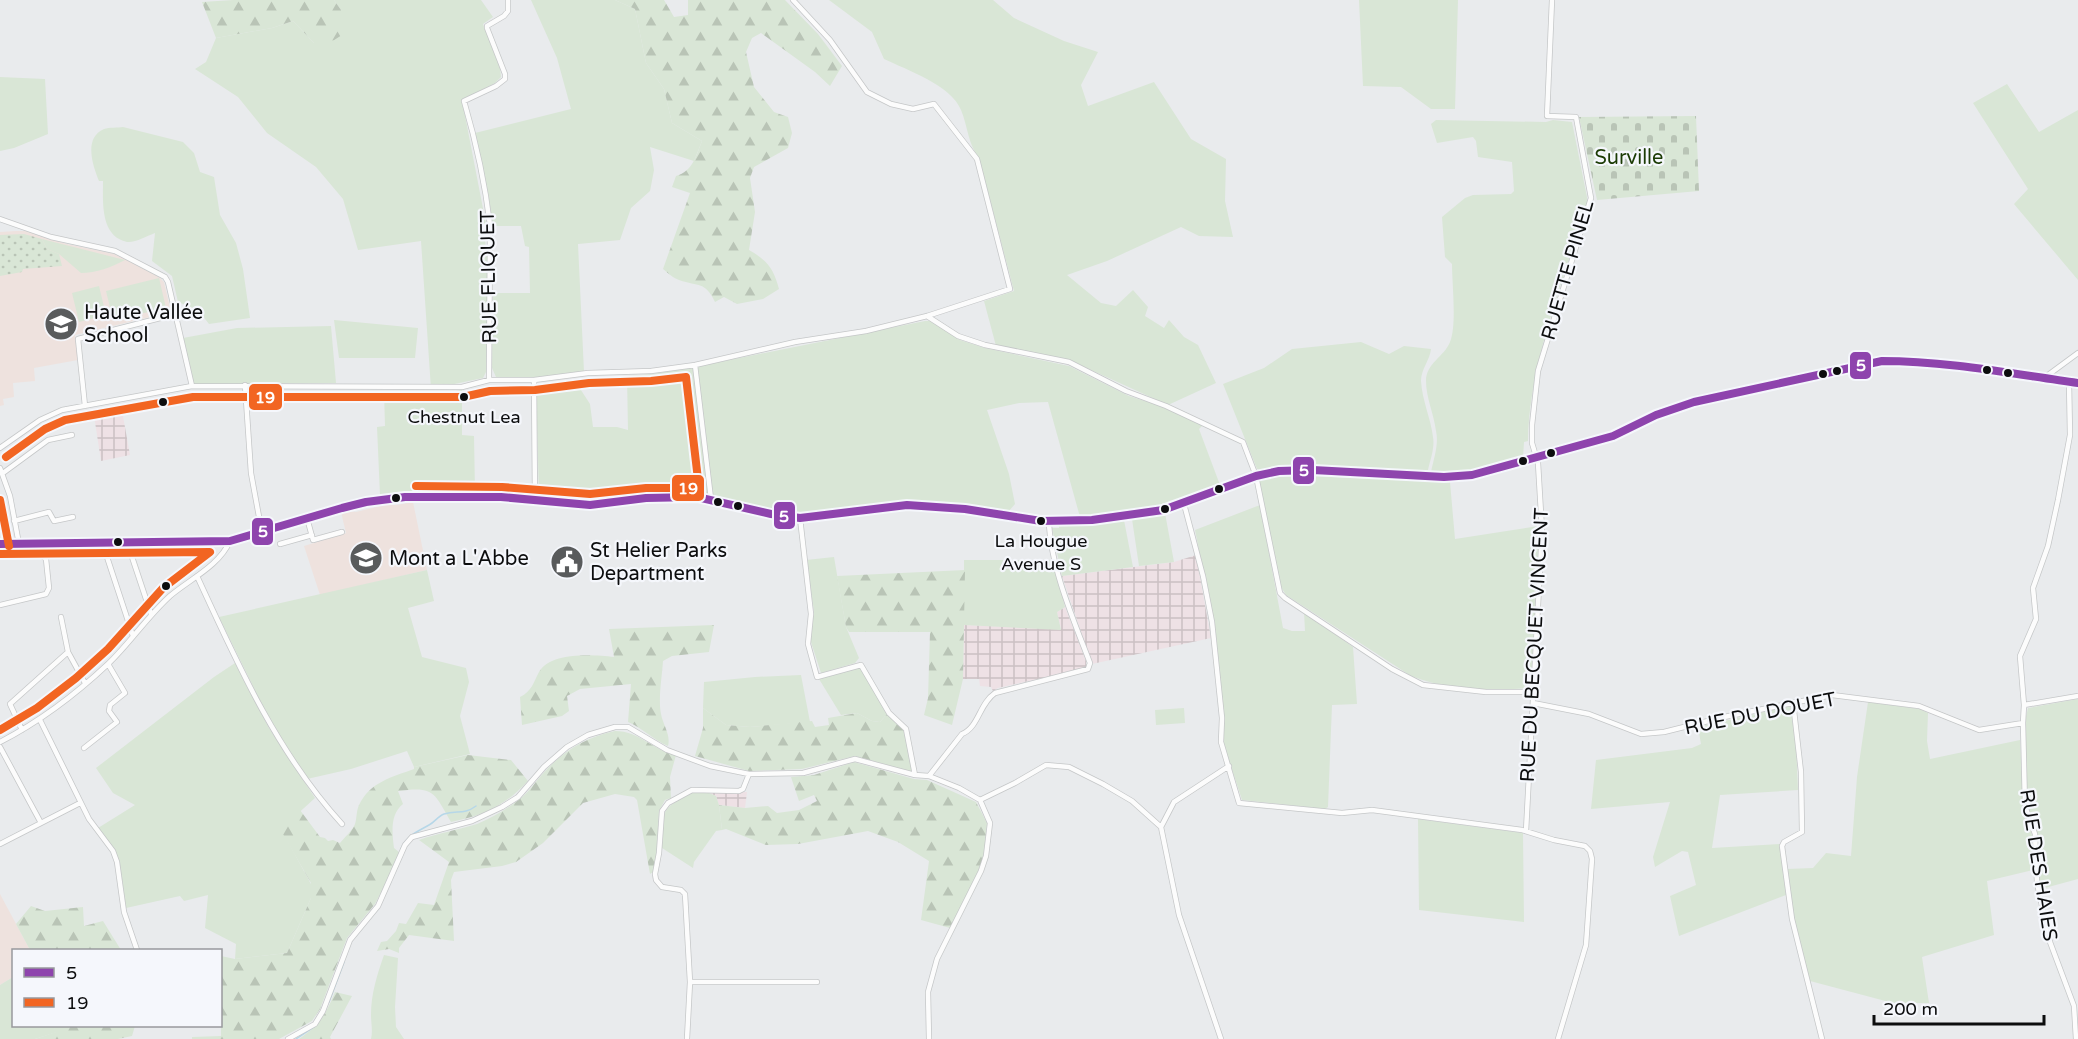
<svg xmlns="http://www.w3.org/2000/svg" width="2078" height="1039" font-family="'Varela Round',sans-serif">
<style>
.industrial{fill:url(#industrial-grid)}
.education{fill:#eee2de}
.green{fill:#d9e6d6}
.forest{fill:url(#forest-firs)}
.cemetery{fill:url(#cemetery-stones)}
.park{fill:url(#park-dots)}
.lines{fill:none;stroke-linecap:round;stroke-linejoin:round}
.stream{stroke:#b6d7e8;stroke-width:1.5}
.street-casing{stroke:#c5c7c8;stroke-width:6}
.primary-casing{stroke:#beb5b7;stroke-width:8}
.street{stroke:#fcfcfc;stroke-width:4.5}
.primary{stroke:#f7f2f2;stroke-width:7}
.bus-1-casing{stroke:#f5f7fc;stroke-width:12}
.bus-2-casing{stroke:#f5f7fc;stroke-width:12}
.bus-1{stroke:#8e44ad;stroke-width:8}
.bus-2{stroke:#f26522;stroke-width:8}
.bus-dot{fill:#0c0d0e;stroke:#f5f7fc;stroke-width:2}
.labels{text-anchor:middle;stroke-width:4.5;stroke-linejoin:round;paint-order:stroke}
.bus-label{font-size:18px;fill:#0c0d0e;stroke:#f5f7fc}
.park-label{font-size:20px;fill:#1b3b04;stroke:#f5f7fc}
.street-label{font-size:20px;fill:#0c0d0e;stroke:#f5f7fc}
.poi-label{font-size:20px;fill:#0c0d0e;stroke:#f5f7fc;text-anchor:start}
.line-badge{stroke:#f5f7fc;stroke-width:2}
.badge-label{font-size:16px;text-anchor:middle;font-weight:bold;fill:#fff}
</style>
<defs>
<pattern id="industrial-grid" width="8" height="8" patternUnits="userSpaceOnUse" patternTransform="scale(1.5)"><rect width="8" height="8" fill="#eee1e5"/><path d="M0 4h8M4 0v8" fill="none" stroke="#cbc0c3"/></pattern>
<pattern id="forest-firs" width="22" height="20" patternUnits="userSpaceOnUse" patternTransform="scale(1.5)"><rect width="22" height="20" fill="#d9e6d6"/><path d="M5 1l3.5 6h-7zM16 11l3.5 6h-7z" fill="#b9c4b6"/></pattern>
<pattern id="cemetery-stones" width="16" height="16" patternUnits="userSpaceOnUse" patternTransform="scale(1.5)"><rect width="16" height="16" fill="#d9e6d6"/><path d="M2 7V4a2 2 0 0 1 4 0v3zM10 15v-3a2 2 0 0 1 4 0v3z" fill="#b9c4b6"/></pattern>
<pattern id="park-dots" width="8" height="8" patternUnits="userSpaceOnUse" patternTransform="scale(1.5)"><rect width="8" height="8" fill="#d9e6d6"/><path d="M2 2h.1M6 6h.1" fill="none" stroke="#b9c4b6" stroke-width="1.8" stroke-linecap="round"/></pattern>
</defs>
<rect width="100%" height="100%" fill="#e9ebed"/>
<path class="industrial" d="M121 405 130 455 101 461 93 409Z
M1196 555 1211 638 1092 664 1062 576 1174 562Z
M1065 607 1086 661V668L998 688 993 691 991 687 980 686 979 679H963L964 625 1061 629 1057 612Z
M707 792H747L745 808 719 805 716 796Z"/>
<path class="education" d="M16 231H26L67 244 115 254 159 277 164 282 171 312 75 335 78 360 34 368 35 381 13 383 14 397 3 399 4 405 0 406V232Z
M413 502 427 570 320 595 304 546 346 533 341 512 348 511 356 512 385 505H397Z
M0 894 30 950H14L13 977 0 985Z"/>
<path class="green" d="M334 0H481L493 17 483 24 500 68 501 77 495 83 462 100 486 224 484 230 487 258V370L483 378 431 389 421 241 358 250 343 199 316 167 267 133 238 97 195 69 206 62 216 38 272 28 293 21 314 43 341 10Z
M531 0H615L635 9 646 63 664 89 672 123 702 141 694 161 650 147 654 170 650 191 631 208 620 240 578 244 584 372 536 378 496 377 492 368 493 293H530L529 247 525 246 521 226H492L490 206 475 133 571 109 557 58Z
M829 0H993L1014 18 1064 41 1098 52 1081 85 1088 106 1154 82 1191 139 1226 159 1225 201 1233 237 1199 236 1181 227 1107 261 1067 275 1101 303 1116 306 1133 290 1148 307 1145 316 1164 328 1169 320 1184 337 1198 345 1216 383 1168 405 1069 360 996 346 984 301 1014 291 979 158C968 144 968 127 961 110 951 85 907 70 884 59L872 32Z
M1359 0H1458L1455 109H1431L1401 87 1363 86Z
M0 77 45 79 48 134 14 148 0 151Z
M2007 84 2039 132 2078 110V280L2014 204 2028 189 1973 103Z
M1436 120 1546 122 1553 120 1572 122 1587 197V205C1564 278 1529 364 1528 441L1524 442 1523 458C1488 467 1467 475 1431 472 1434 458 1439 444 1436 431 1434 414 1426 398 1426 381 1426 363 1444 357 1450 342 1457 325 1452 284 1452 264L1445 257 1442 217 1465 198 1473 195 1511 194 1514 191 1512 162 1478 157 1476 141 1473 137 1437 143 1431 124Z
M123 127 183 142 194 153 200 172 214 177 220 215 236 243 243 269 250 318 209 324 198 310 178 302 172 276 152 261 155 233C147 236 135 243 127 242 100 236 103 202 103 181H99C93 166 83 138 104 129 109 127 118 128 123 127Z
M42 239 125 260C112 267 96 273 81 273L59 254 47 249Z
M159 278 166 308 113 320 106 291Z
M99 286 106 315 79 322 72 293Z
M334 320 418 328 415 358H339Z
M925 321H931L960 340 985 348 1069 366 1129 396 1170 409 1203 425 1199 429 1220 485 1171 504 1080 517 1048 402 1019 403 987 410 1009 474 1015 504 1008 512 971 505 904 501 808 513 776 511 706 495 675 494 572 500 539 497 536 387H579L590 404 593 427H617L628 430 627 376 653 374 699 366Z
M331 326 336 383 194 384 183 338 237 328Z
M1361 342 1389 354 1404 346 1431 349C1430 360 1421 369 1421 381 1422 400 1431 419 1433 437 1435 448 1430 460 1428 470L1425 472 1297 467 1260 470 1257 469 1223 384 1264 368 1292 349Z
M462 390V435L474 436 475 492 380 495 377 427 385 426 384 392 437 394Z
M1284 475 1450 482 1455 539 1539 526 1531 688C1490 691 1450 691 1411 676L1286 595 1281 587 1259 481 1262 478Z
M1260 505 1283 628 1292 631H1305L1304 612 1353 647 1357 704 1332 705 1328 807 1325 809 1242 800 1223 742 1224 720 1215 631 1195 530Z
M1165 513 1174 562 1139 566 1132 519Z
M1124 520 1133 567 1062 576 1052 528H1059V524Z
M834 557 846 627 859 658 855 663 821 673 810 639 814 611 806 560Z
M964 560H1054L1065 607 1057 612 1061 630 964 625Z
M427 570 434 601 408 608 422 657 466 668 469 682 460 716 470 754 414 767 407 751 351 769 307 779 273 727 219 617Z
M235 663 269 728 315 798 281 829 311 884V898L287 953 235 959 236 944 205 928 208 895 184 901 180 896 126 908C121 872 122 858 98 828L135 805 113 793 96 768 214 677Z
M861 667 887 714 880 722 872 721 857 713 841 715 819 679Z
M801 675 810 722 750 727 726 725 703 708 704 682 755 677Z
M2078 699V879L2041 889C2036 870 2040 850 2036 831 2033 820 2028 810 2027 798L2024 726 2028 708Z
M1868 702 1920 709 1928 713 1927 741 1930 759 2020 740 2024 814 2032 835 2033 870 1987 881 1994 935 1922 957 1929 1003H1893L1810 981C1799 944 1791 907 1787 869L1813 868 1826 853 1851 856 1857 777Z
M1790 706 1796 742 1798 790 1720 795 1712 848 1780 844 1786 895 1679 936 1670 896 1696 885 1688 852 1682 851 1655 867 1653 857 1670 802 1591 809 1596 760 1692 748 1701 744 1698 727Z
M1184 708 1185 723 1156 725 1155 710Z
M693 792H707L716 796 719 805 722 830 716 831 694 862 693 868 662 848C663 810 659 810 693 792Z
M1418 819 1523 833 1524 922 1419 910Z
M384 955 398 958 395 1007 396 1027 404 1039H371C373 1031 371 1024 371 1015 371 994 377 975 384 955Z
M13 977 14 1026H53L57 1032 35 1039H0V985Z"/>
<path class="forest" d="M233 0H334L341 10 342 35 331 42 314 43 293 21 272 28 216 38 202 2Z
M615 0H664L674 17 688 15V0H785L818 34 842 66 830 86 815 72 761 33 752 38 746 52 754 87 774 112 788 117 792 133 788 148 754 167 750 178 755 212 749 250C767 260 774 269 779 289L763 299 737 304 724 297 715 302C705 281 699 287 679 280 673 278 668 273 663 269L690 193 672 187 676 176C693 171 696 156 702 141L672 123 664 89 646 63 635 9Z
M965 570 963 679 952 725 924 715 928 698 930 632H849L846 627 837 576Z
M714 625 709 652 672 656 663 661C662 677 658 699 661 714 663 725 671 735 668 746 653 740 643 728 628 722L631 684 580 689 567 696 569 711 562 716 522 725 520 697C532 691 533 683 539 672 552 651 594 655 614 657L609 629Z
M703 708 726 725 750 727 812 721 815 727 829 725 828 718 857 713 872 721 880 722 887 714 904 730 913 772 855 756 802 769 749 771 695 756 703 728Z
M615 731C639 731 653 750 676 755L670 777 671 798 665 800 659 811 657 852 653 872 650 874 637 800 634 797 615 794 583 803 543 843 516 862 502 866 454 872 451 880 454 941 409 935 399 948V953L389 949 377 951 381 942 387 941 396 931 399 923 406 924 418 903 434 905 449 862 419 840C438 833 458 830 477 824 489 819 502 812 513 804 528 795 536 780 548 768 568 748 588 737 615 731Z
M468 755 511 760 528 781C506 805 483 816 451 822 434 792 434 786 398 791L403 804C390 814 392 833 394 848L399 852 392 871 375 904 347 938 320 1009 312 1021 279 1039H192V1037L221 1036V956L235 959 287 953 311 898V883L280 829 300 810 320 837 325 838 328 841 333 840 340 843C344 838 353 830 355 824 357 818 356 812 359 805 370 782 392 777 414 769V767Z
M854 762 914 779 927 780 976 802 987 823 984 855 979 870 950 928 921 920 929 861 898 842 868 831 798 844 766 845 726 829 722 830 719 805 745 808 768 806 777 813 799 810 817 801 814 795 799 801 791 777 814 775Z
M31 906 45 911 83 907 84 926 103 921 121 950H30L16 924Z
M335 992 352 996 330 1037 331 1039H299C320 1024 325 1016 335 992Z
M53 1026H135L132 1036 118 1039H35L56 1032Z"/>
<path class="cemetery" d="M1696 116 1699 191 1597 200 1579 117Z"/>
<path class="park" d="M24 234 42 239 47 249 59 254 62 266 23 269 22 272 0 276V235Z"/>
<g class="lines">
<path class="stream" d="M401 849C407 835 417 832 429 825 435 822 438 816 444 814 457 810 464 815 476 806
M329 1002 344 962
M296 1039 314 1027"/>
<defs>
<path id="street" d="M0 219 51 237 115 251 165 277 168 282 192 386
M927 316 958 336 985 345 1069 362 1126 391 1166 406 1243 442 1256 476 1280 593 1285 598 1392 669 1423 685 1486 692H1534
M695 365 711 499
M2044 378 2078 353
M489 380 490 225C485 183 476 142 464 101L496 86 505 79V74L487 28V26L504 16 508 11V0
M534 380 535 501
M2069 382 2070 435 2058 500 2048 546 2033 588 2036 619 2020 656 2024 705 2023 723 2025 806 2035 834 2037 883 2050 942 2074 1006 2076 1039
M245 385 251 473 262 533
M85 406 78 339 176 314
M0 448 40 420 62 410 192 386 462 387 489 380H534L588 373 651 371 695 365 795 342 866 331 927 316 1010 289 977 159 934 104 913 109 891 104 867 92 830 40 793 0
M0 468 10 496 19 544
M3 473 48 440 72 435
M1184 504 1203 576 1212 622 1222 718 1221 742 1239 803 1342 813 1372 810 1522 830 1554 840 1585 846 1590 851 1592 859 1586 945 1558 1039
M307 518 313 540 342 532
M800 518 811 614 808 644 817 677 861 665 889 713 906 729 915 775
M14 521 49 512 54 521 73 517
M280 544 312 535
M106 554 133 636
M131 554 151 614
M0 555H41L46 559 49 588 46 594 0 605
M197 576C237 663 277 753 342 824
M61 617 68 652 85 683
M1793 702 1801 772 1802 832 1784 842 1782 846 1792 919 1822 1039
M1533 703 1589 714 1641 734 1664 732 1724 717 1832 695 1919 706 1979 730 2023 723
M2024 705 2078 696
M40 720 89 819 113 851 117 862 124 912 137 950
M22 730 10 704 68 652
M0 742C39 722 75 695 108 664 130 643 147 617 170 596 190 579 219 566 230 541
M0 747 41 823
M84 748 117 722 109 711 110 705 125 693 108 664
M929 776 962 734C979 727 979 704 995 693L1088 669 1090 663C1074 621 1050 566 1049 521
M980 800 1015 783 1046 765 1069 767 1103 784 1132 801 1161 827 1179 915 1221 1039
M1161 827 1174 802 1229 766
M1526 831 1542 530 1538 463 1532 443V425L1538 371 1591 198 1576 117 1547 116 1552 0
M0 844 80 803
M690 982H817
M288 1039 315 1024 323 1011 350 940 378 906 405 845 412 837 472 821 502 807 518 797 544 767 567 747 588 735 615 727H628L667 750 710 766 749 774 803 773 855 759 915 775 929 776 959 788 980 800
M687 1039 690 982 685 894 681 890 662 887 656 880 655 874 659 853 662 811 668 803 692 790 739 791 743 789 749 774
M929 1039 928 992 937 959 981 871 986 856 990 823 980 800"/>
<path id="primary" d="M0 544 230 541 342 508 366 502 405 497H501L590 505 646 498 697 497 771 514 800 518 907 505 965 509 1041 521 1092 520 1163 510 1256 476 1279 471 1313 470 1444 477 1472 475 1613 436 1656 415 1694 402 1882 361H1911L1949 365 2078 383"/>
</defs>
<use href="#street" class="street-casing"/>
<use href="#primary" class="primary-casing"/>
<use href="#street" class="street"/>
<use href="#primary" class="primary"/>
<defs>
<path id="bus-1" d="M0 544 230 541 342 508 366 502 405 497H501L590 505 646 498 697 497 771 514 800 518 907 505 965 509 1041 521 1092 520 1163 510 1256 476 1279 471 1313 470 1444 477 1472 475 1613 436 1656 415 1694 402 1882 361C1948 361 2013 374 2078 383"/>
<path id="bus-2" d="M6 457 45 429 65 420 193 397H463L490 391 535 390 589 383 651 381 686 377 699 488H646L590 494 502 487 416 486
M0 500 9 546
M0 730 37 708 76 678 108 649 163 588 210 552 0 554"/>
</defs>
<use href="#bus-1" class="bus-1-casing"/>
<use href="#bus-2" class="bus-2-casing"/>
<use href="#bus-1" class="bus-1"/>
<use href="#bus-2" class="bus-2"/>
</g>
<defs>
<symbol id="school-disc" viewBox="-11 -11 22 22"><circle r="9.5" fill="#595b5c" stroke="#f5f7fc"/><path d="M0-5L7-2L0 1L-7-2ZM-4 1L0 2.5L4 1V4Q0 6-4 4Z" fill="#fff"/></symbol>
<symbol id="civic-disc" viewBox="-11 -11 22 22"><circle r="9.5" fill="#595b5c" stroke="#f5f7fc"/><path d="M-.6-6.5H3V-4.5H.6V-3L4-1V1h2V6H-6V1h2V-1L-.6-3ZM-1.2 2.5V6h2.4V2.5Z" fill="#fff"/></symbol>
</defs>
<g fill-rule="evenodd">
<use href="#school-disc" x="42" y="305" width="38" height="38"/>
<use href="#school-disc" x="347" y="539" width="38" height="38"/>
<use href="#civic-disc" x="548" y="543" width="38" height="38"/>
</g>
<g class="bus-dot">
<circle cx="1987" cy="370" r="5"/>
<circle cx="1837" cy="371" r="5"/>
<circle cx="2008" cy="373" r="5"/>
<circle cx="1823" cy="374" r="5"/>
<circle cx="464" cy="397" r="5"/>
<circle cx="163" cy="402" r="5"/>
<circle cx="1551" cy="453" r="5"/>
<circle cx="1523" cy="461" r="5"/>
<circle cx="1219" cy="489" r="5"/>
<circle cx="396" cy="498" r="5"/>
<circle cx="718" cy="502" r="5"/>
<circle cx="738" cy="506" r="5"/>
<circle cx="1165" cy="509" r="5"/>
<circle cx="1041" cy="521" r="5"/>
<circle cx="118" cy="542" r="5"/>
<circle cx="166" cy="586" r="5"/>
</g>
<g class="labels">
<g class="bus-label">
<text x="464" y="423">Chestnut Lea</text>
<text x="1041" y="547">La Hougue<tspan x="1041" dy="23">Avenue S</tspan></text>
</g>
<g class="park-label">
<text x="1629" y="164">Surville</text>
</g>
<g class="street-label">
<text transform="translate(1567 270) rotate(-74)" y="7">RUETTE PINEL</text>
<text transform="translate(488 277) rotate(-91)" y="7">RUE FLIQUET</text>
<text transform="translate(1534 645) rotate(-87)" y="7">RUE DU BECQUET VINCENT</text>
<text transform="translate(1760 713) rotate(-11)" y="7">RUE DU DOUET</text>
<text transform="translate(2039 865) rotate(81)" y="7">RUE DES HAIES</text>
</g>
<g class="poi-label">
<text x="84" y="319">Haute Vallée<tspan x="84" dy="23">School</tspan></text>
<text x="590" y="557">St Helier Parks<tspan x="590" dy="23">Department</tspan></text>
<text x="389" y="565">Mont a L'Abbe</text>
</g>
</g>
<g class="line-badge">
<rect x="1849" y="351" width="23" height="29" rx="6" fill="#8e44ad"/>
<rect x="248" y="383" width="35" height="28" rx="6" fill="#f26522"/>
<rect x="1292" y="456" width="23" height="29" rx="6" fill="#8e44ad"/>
<rect x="671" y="474" width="34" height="28" rx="6" fill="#f26522"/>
<rect x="773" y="501" width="23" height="29" rx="6" fill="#8e44ad"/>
<rect x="251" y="517" width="23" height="29" rx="6" fill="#8e44ad"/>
</g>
<g class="badge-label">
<text x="1861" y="371">5</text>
<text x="265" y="403">19</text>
<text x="1304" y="476">5</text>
<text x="688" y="494">19</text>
<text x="784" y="522">5</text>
<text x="263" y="537">5</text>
</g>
<rect x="12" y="949" width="210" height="78" fill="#f5f7fc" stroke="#98999d" stroke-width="1.5"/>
<rect x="24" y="968" width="30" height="9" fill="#8e44ad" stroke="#98999d" stroke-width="1.5"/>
<text x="66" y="979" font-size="18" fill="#0c0d0e">5</text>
<rect x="24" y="998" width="30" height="9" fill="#f26522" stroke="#98999d" stroke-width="1.5"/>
<text x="66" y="1009" font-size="18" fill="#0c0d0e">19</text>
<path d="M1874 1015v9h170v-9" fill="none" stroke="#0c0d0e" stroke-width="3"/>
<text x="1883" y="1015" font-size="18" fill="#0c0d0e" stroke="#f5f7fc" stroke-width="4.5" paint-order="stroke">200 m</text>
</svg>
